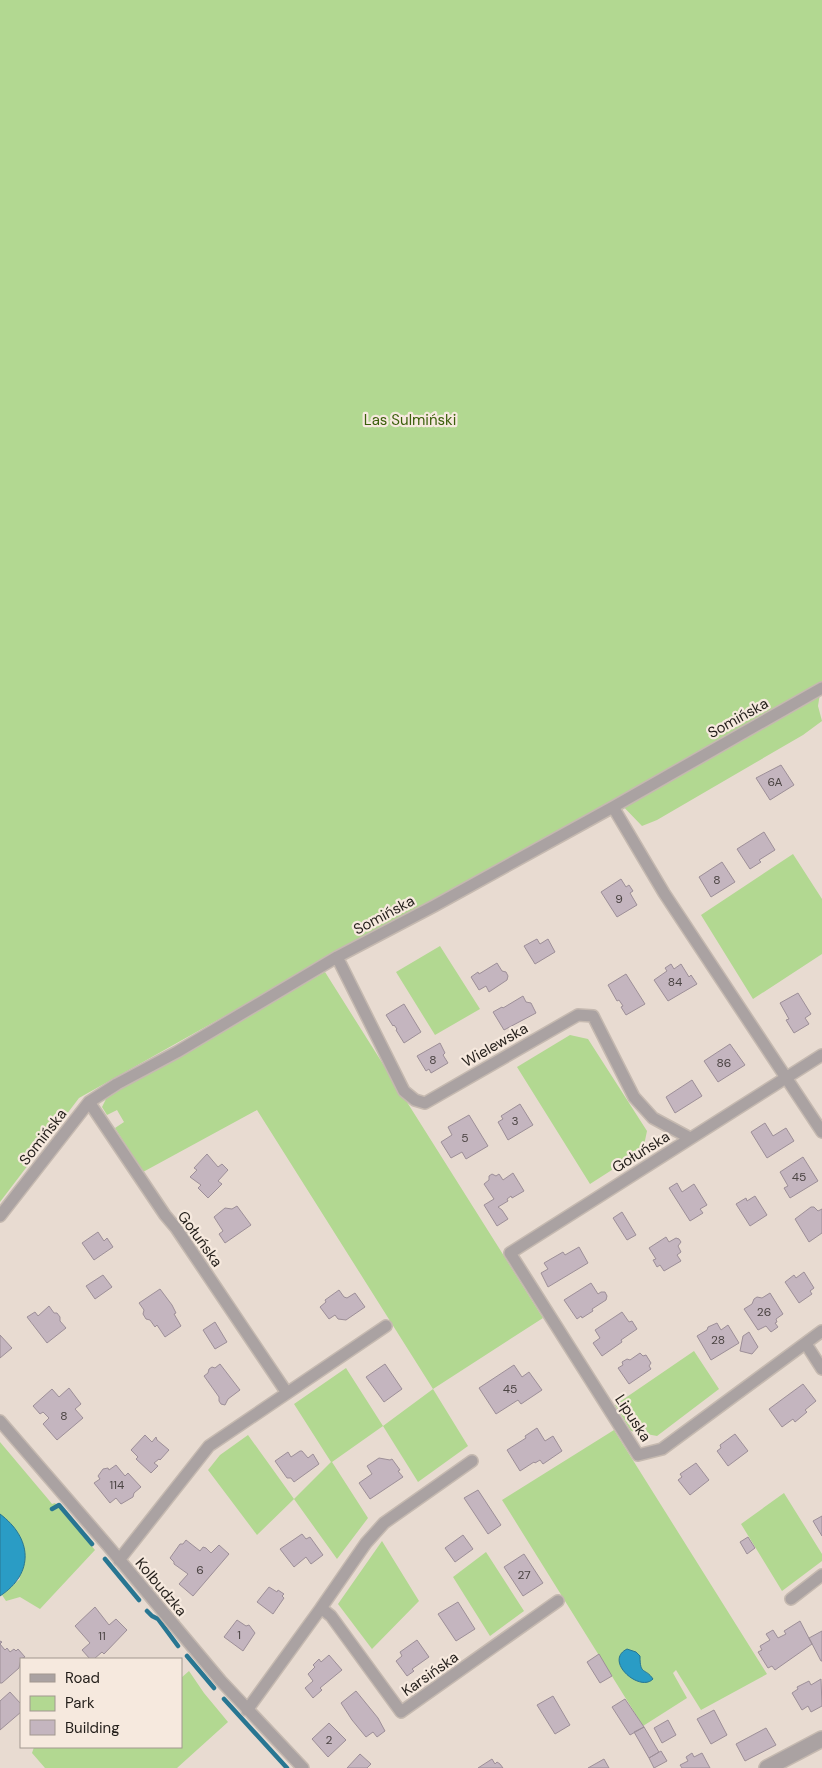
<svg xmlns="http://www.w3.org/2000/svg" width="822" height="1768" font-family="'DM Sans',sans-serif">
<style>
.green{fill:#b2d891}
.water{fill:#2a9cc5;stroke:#287692}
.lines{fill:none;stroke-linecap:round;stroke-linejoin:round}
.stream{stroke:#287692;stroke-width:4.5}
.building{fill:#c4b5bf;stroke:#9d8f98}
.minor-casing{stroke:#c5b9b0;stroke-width:14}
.tertiary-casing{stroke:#c5b9b0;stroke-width:18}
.minor{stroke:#aaa2a2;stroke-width:11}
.tertiary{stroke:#aaa2a2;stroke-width:15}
.labels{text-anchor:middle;stroke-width:4.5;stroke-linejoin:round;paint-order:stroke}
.number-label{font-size:12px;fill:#4b4443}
.park-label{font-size:15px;fill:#3b5f0b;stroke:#f6e9de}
.street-label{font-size:15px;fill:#231e1a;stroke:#f6e9de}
</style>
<rect width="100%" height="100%" fill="#e8dbd1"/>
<path class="green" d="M0 0H822V681L818 706 822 721 803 735 657 820 642 826 616 799 401 917 79 1098 0 1202Z
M793 854 822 899V954L753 999 701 915Z
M440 946 480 1009 435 1035 396 972Z
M325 972 543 1318 433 1389 468 1446 418 1482 383 1426 332 1462 368 1518 337 1559 294 1499 257 1535 208 1470 220 1455 248 1435 294 1499 331 1462 294 1404 346 1368 383 1426 433 1389 257 1110 143 1172 115 1128 124 1122 117 1110 107 1115 102 1107 107 1097 118 1088Z
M570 1035 588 1039 647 1131 643 1150 590 1184 517 1067Z
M694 1351 719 1389 657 1436 631 1431 615 1405Z
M614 1430 767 1674 701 1710 676 1670 673 1673 687 1698 643 1726 502 1500Z
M0 1442 48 1499 52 1504 55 1503 95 1550 40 1609 20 1597 6 1601 2 1595 20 1579 7 1520 0 1514Z
M784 1493 822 1554V1561L782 1591 741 1524Z
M382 1541 419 1601 372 1649 338 1604Z
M486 1552 524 1611 490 1636 453 1577Z
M189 1671 204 1693 228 1722 177 1768H45L32 1753 34 1747H181V1678Z"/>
<path class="water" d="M0 1514C32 1538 35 1573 0 1596Z
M627 1649 636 1652 640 1656C640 1676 645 1667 653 1679 640 1693 603 1661 627 1649Z"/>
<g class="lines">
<path class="stream" d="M52 1509 59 1505 92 1544
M105 1559 139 1600
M147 1611 152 1616 158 1619 178 1646
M187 1656 214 1688
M224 1699 287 1768"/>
</g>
<path class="building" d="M781 765 794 785 770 800 756 778Z
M764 832 775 850 759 860 761 862 750 869 737 849Z
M722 862 735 882 711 897 699 877Z
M621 879 626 887 629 885 633 891 630 893 637 905 617 917 601 892Z
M537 939 540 944 548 939 555 952 535 964 524 946Z
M497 963 502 971 506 972 508 976 507 980 489 992 486 986 479 990 471 977 478 972 479 974Z
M671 964 674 969 681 964 689 977 691 975 697 984 668 1001 654 980 667 971 665 968Z
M626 974 645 1004 626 1015 621 1007 623 1006 619 1000 617 1001 608 985Z
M798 993 811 1014 805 1018 809 1024 794 1033 786 1020 789 1019 780 1003Z
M523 996 526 1002 531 1003 536 1013 504 1030 493 1012 502 1007 503 1008Z
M404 1004 421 1032 404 1043 396 1030 397 1029 394 1025 393 1026 386 1015Z
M440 1043 445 1053 443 1055 448 1063 431 1073 429 1069 426 1071 417 1056Z
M730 1044 745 1065 718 1082 704 1061Z
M692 1080 702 1096 675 1113 666 1097Z
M520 1104 533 1125 508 1140 498 1122 503 1119 501 1116Z
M469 1115 488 1146 466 1159 462 1152 451 1158 441 1142 452 1135 448 1127Z
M765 1123 773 1136 786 1128 794 1141 767 1158 751 1132Z
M207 1154 218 1167 222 1164 228 1170 218 1181 222 1184 208 1198 198 1188 201 1185 190 1177 197 1170 194 1168Z
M803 1157 818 1181 790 1198 784 1188 788 1186 780 1172Z
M513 1173 524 1191 512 1198 511 1196 507 1199 508 1201 498 1207 502 1210 508 1219 497 1226 484 1205 494 1199 484 1184 489 1180V1176L492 1174 496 1176 499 1174 503 1180Z
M677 1183 682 1192 694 1184 707 1205 700 1209 703 1213 690 1221 669 1188Z
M755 1196 767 1215 750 1226 736 1204 746 1198 747 1201Z
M237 1206 251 1225 225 1243 219 1234 223 1231 214 1217 225 1208 232 1209Z
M811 1207H814L818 1211 822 1209V1233L809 1242 795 1219Z
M622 1212 636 1235 627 1240 613 1218Z
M98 1232 104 1241 107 1238 113 1247 94 1260 82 1243Z
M666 1237 669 1242 676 1238 679 1239 681 1242 678 1246 681 1252 677 1255 681 1261 664 1271 660 1265 657 1267 653 1260 656 1259 649 1248Z
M579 1247 588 1263 548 1287 541 1273 548 1269 544 1263 563 1252 565 1255Z
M804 1272 814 1288 810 1291 812 1294 799 1303 785 1282 794 1275 796 1278Z
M103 1275 112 1287 95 1299 86 1286Z
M591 1283 598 1294 601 1292H605L607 1296 606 1300 592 1309 593 1311 582 1318 581 1316 577 1319 564 1300Z
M160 1289 172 1305 176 1313 174 1314 181 1326 165 1337 157 1325 155 1327 150 1320 146 1319 143 1314 144 1310 139 1303Z
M339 1290 344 1297 347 1298 355 1293 365 1307 346 1320 338 1319 335 1315 329 1319 320 1307 326 1302 325 1300Z
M770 1293 783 1314 776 1319 777 1322 775 1323 778 1327 771 1332 766 1326 758 1330 744 1309 752 1304 754 1299 757 1297 762 1298Z
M49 1306 54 1313H57L60 1317V1321L66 1328 47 1343 27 1317 35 1312 38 1316Z
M622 1312 629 1322 632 1321 637 1329 621 1340 622 1342 602 1356 593 1343 600 1338 595 1330Z
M215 1322 227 1342 215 1349 203 1330Z
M717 1323 721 1330 728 1325 739 1343 711 1360 697 1336 707 1330 708 1327Z
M749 1332 758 1347 752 1354 740 1351 743 1336Z
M0 1335 12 1348 0 1358Z
M640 1353 643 1356 646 1355 651 1363 649 1366 651 1369 629 1384 618 1368 623 1365 622 1362 627 1359 630 1360Z
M220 1364 240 1390 228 1399 225 1405 221 1404 219 1401V1397L204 1376 208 1373 209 1369 212 1367 215 1368Z
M385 1364 402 1389 384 1402 366 1377Z
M514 1365 522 1377 529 1372 542 1390 521 1404 518 1400 496 1414 479 1388Z
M803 1384 816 1401 805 1410 807 1412 795 1422 793 1419 782 1427 769 1409Z
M69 1388 81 1404 75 1409 83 1418 57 1440 43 1424 49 1418 43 1412 40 1414 33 1406 52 1389 59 1397Z
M537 1428 545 1441 553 1436 562 1451 543 1464 540 1460 535 1463 534 1462 520 1471 507 1450 526 1438 525 1436Z
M735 1434 748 1451 728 1466 717 1451 721 1448 720 1445Z
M145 1435 152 1442 156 1437 157 1440 169 1450 160 1460 159 1459 154 1463 158 1466 151 1473 136 1459 138 1457 131 1450Z
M300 1451H302L308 1458 313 1454 319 1464 294 1482 291 1478H287L275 1461 288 1452 291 1457Z
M379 1458 390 1460 392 1459 400 1470 398 1471 403 1477 370 1499 359 1483 372 1474 367 1466Z
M696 1463 709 1480 690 1495 678 1480 682 1477 680 1474Z
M116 1465 125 1476 128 1473 141 1487 134 1493 133 1497 121 1504 116 1498 110 1503 94 1483 100 1479 98 1476 103 1469 108 1468 109 1470Z
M478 1490 501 1525 488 1534 464 1498Z
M822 1516V1536L813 1521Z
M302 1534 306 1539 310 1537 323 1555 311 1564 306 1557 294 1567 280 1549Z
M463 1535 473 1549 455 1562 445 1548Z
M748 1537 755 1548 747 1554 740 1542Z
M186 1540 200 1551 203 1547 206 1548 211 1553 219 1545 229 1554 193 1596 179 1584 188 1574 174 1564V1562L170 1558 180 1544H183Z
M524 1554 543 1583 523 1596 504 1567Z
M269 1587 277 1592 278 1590 284 1594 282 1596 284 1598 273 1614 257 1602Z
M458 1602 475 1629 456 1641 438 1614Z
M95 1607 109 1625 116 1619 127 1630 104 1654 102 1652 94 1659H90L82 1650 90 1643 75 1626Z
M237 1620 246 1626 249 1625 255 1633 243 1651 224 1637Z
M800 1621 812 1644 775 1670 772 1666 768 1668 758 1652 762 1650 760 1646 770 1640 766 1634 773 1630 778 1638 786 1634 784 1631Z
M822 1631V1661H821L809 1638Z
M417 1640 429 1657 412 1669 414 1671 407 1676 396 1661 402 1656 400 1652Z
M0 1641 2 1642 0 1644 5 1650 7 1648 10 1652 14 1649 16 1651 18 1649 25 1657 21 1659 19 1668 2 1683H0Z
M599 1654 612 1676 600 1683 587 1662Z
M329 1655 342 1670 320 1688 322 1690 313 1698 305 1688 313 1681 308 1674 315 1667 313 1665 319 1659 321 1662Z
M821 1679 822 1706 811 1712 808 1706 802 1710 792 1693 798 1689 797 1687 809 1681 811 1685Z
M356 1691 378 1718 385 1731 377 1737 373 1732 366 1737 352 1720 341 1703Z
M10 1692 21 1704V1712L0 1730V1701Z
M553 1696 570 1725 555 1734 537 1705Z
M625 1699 644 1727 630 1735 612 1707Z
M714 1710 727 1735 711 1744 697 1719Z
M668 1720 676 1735 662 1743 654 1728Z
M329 1723 346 1740 328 1757 312 1739Z
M644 1727 659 1752 649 1758 634 1732Z
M766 1728 776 1745 745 1761 736 1744Z
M661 1751 667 1761 654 1768 649 1758Z
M692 1753 694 1757 702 1753 710 1768H682L680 1765 688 1761 686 1757Z
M360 1754 371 1764 367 1768H347Z
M492 1759 495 1764 497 1762 500 1764 503 1768H478Z
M604 1759 609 1768H588Z"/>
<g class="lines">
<defs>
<path id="minor" d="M613 807 664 893 822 1132
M337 957 404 1091 415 1100 425 1103 578 1015 593 1016 634 1097 653 1118 690 1138
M822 1055 510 1253 638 1455 662 1449 822 1331
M89 1102 165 1215 176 1228 287 1393
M0 1216 89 1102 117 1084 177 1052 337 957 434 906 613 807 822 688
M806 1344 822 1369
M0 1421 108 1546 221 1681 303 1768
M119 1560 209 1446 386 1326
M791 1599 822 1575
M321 1608 366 1543 384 1523 472 1461
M247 1710 321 1608 331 1616 401 1712 558 1601"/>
<path id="tertiary" d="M767 1768 822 1739"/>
</defs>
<use href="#minor" class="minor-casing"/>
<use href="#tertiary" class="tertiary-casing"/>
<use href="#minor" class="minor"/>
<use href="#tertiary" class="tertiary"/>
</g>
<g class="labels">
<g class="number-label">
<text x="775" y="786">6A</text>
<text x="717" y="884">8</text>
<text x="619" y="903">9</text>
<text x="675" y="986">84</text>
<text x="433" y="1064">8</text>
<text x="724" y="1067">86</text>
<text x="515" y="1125">3</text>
<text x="465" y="1142">5</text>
<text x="799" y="1181">45</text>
<text x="764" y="1316">26</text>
<text x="718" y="1344">28</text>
<text x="510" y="1393">45</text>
<text x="64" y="1420">8</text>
<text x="117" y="1489">114</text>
<text x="200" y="1574">6</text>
<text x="524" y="1579">27</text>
<text x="239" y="1639">1</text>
<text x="102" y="1640">11</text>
<text x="329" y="1744">2</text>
</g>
<g class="park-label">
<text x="410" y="425">Las Sulmiński</text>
</g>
<g class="street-label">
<text transform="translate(738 718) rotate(-29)" y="5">Somińska</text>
<text transform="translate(384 915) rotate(-28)" y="5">Somińska</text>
<text transform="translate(495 1045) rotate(-30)" y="5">Wielewska</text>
<text transform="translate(43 1137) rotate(-52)" y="5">Somińska</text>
<text transform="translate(641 1152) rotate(-32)" y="5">Gołuńska</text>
<text transform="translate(200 1239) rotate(54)" y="5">Gołuńska</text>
<text transform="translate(633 1418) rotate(57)" y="5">Lipuska</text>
<text transform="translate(161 1587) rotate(50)" y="5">Kolbudzka</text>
<text transform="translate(430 1674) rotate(-35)" y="5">Karsińska</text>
</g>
</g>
<rect x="20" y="1658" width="162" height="90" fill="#f6e9de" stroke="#a29890"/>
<rect x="30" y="1674" width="25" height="8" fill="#aaa2a2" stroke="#a29890"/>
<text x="65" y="1683" font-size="15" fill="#231e1a">Road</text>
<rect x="30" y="1696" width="25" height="15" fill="#b2d891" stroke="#a29890"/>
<text x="65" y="1708" font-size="15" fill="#231e1a">Park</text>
<rect x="30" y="1720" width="25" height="15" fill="#c4b5bf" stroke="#a29890"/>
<text x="65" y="1733" font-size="15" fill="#231e1a">Building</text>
</svg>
